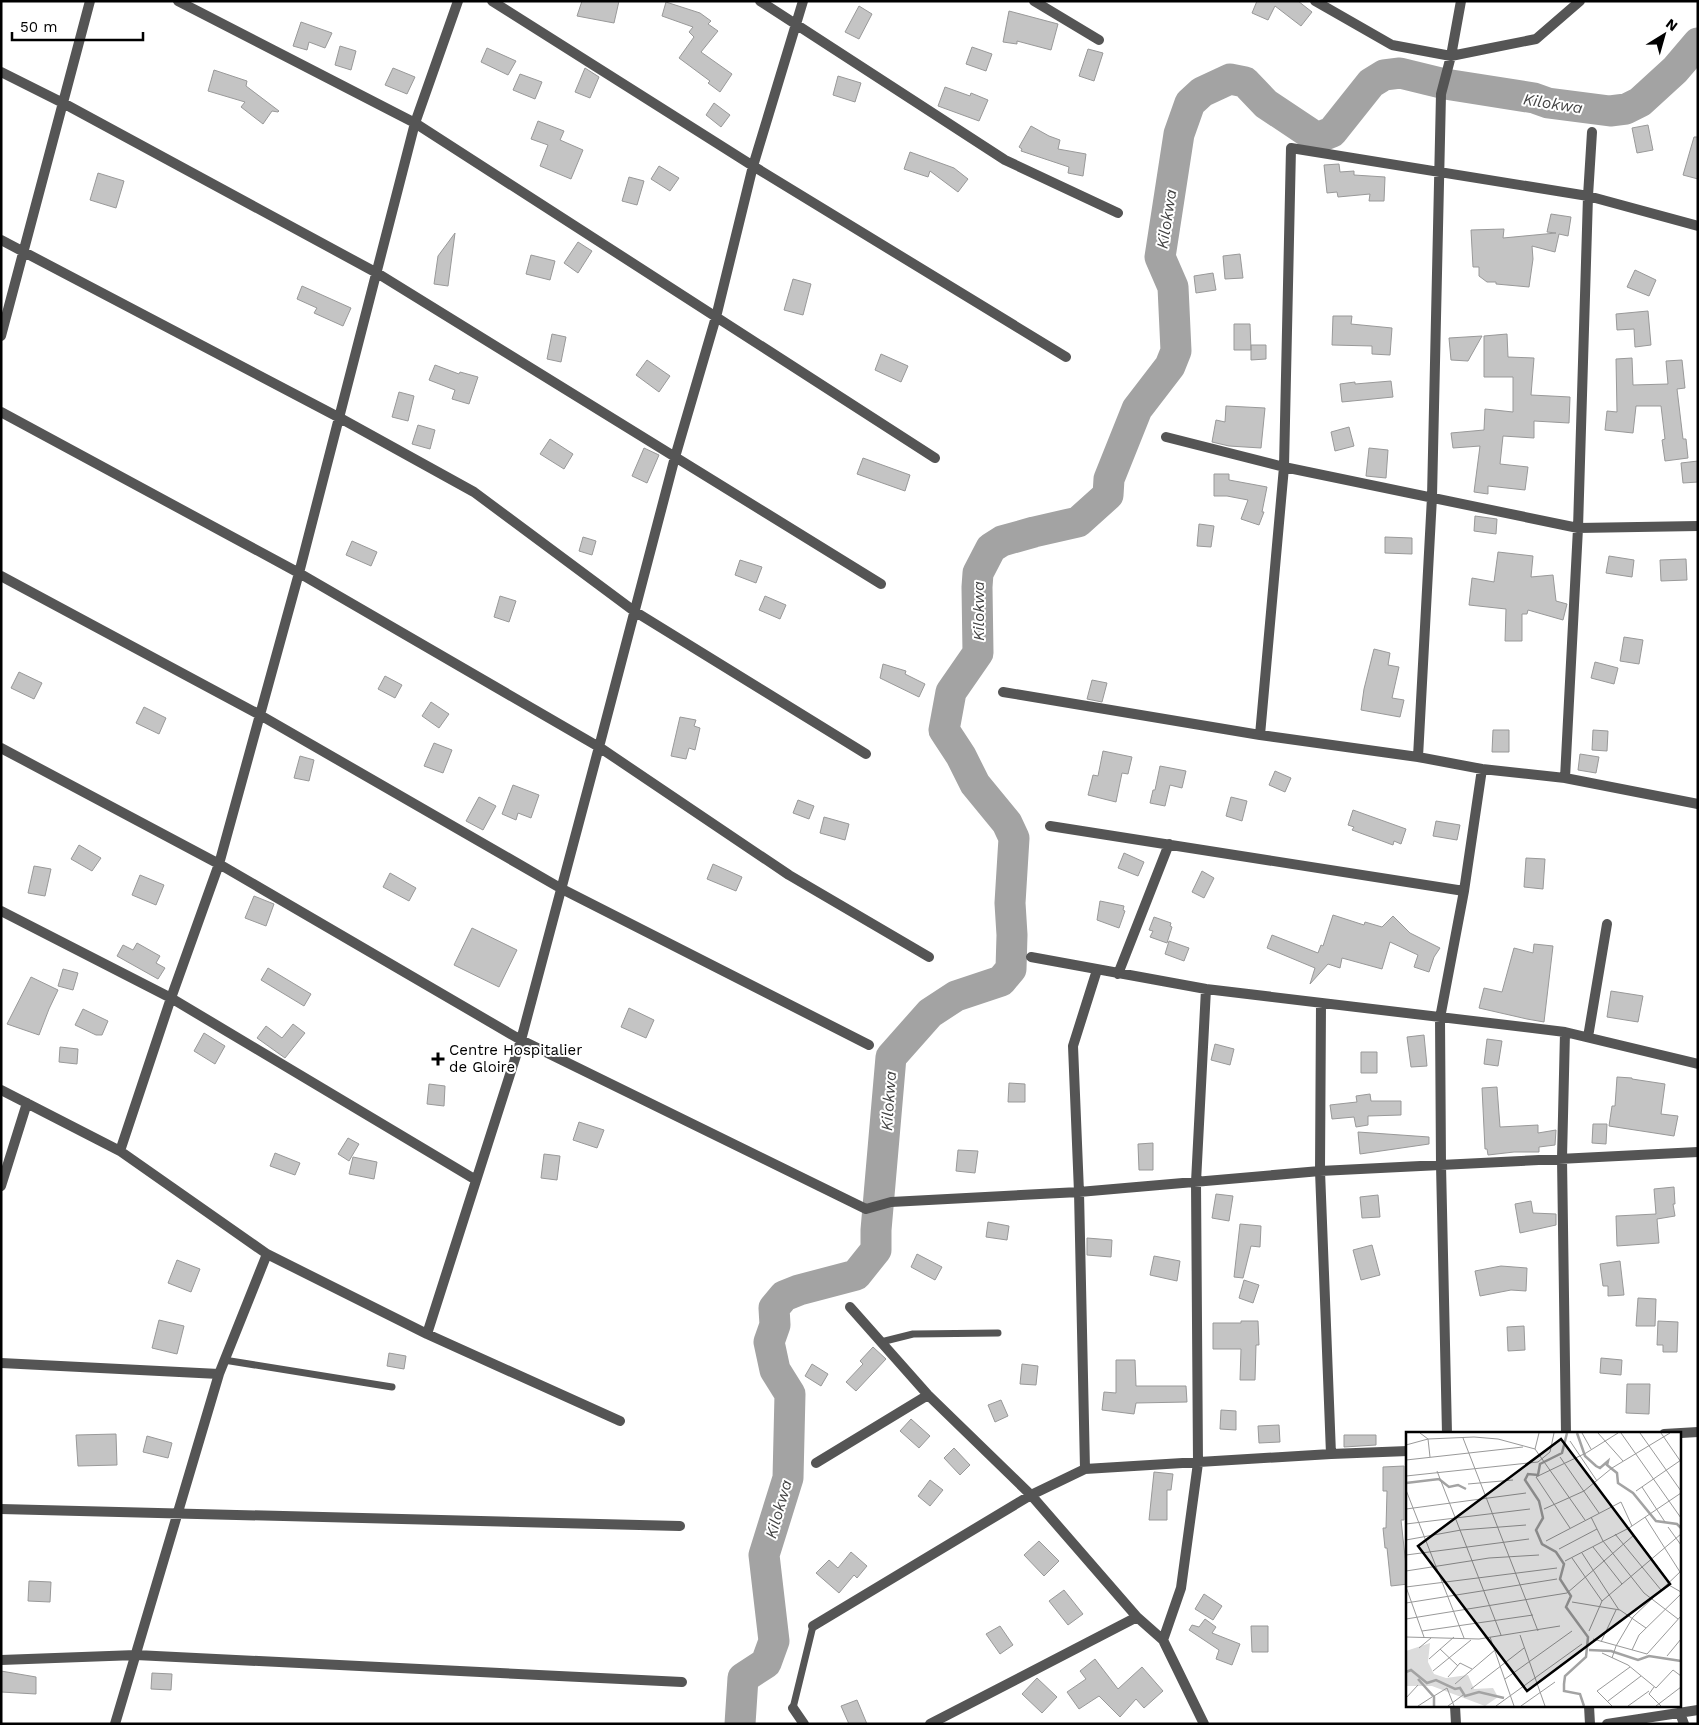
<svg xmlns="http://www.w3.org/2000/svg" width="1699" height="1725" font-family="'Work Sans',sans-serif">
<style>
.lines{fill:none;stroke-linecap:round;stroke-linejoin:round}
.river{stroke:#a3a3a3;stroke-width:31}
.building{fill:#c4c4c4;stroke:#999}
.lane{stroke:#555;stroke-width:7}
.street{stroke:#555;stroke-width:10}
.poi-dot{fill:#000;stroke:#fff;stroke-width:2}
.labels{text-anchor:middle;stroke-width:4;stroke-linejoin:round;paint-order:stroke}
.poi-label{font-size:15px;fill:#000;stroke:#fff;text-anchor:start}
.water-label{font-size:16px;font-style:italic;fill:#444;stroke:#fff}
.inset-river{fill:none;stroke:#a3a3a3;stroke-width:2.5}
.inset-road{fill:none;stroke:#999;stroke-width:1}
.view{fill:#000;fill-opacity:0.15;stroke:#000;stroke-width:2.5}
.inset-edge{fill:none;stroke:#000;stroke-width:2.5}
</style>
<rect width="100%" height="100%" fill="#fff"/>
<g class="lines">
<path class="river" d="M740 1724 743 1678 766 1663 774 1641 764 1555 788 1478 790 1394 775 1370 769 1342 775 1325 774 1308 784 1296 799 1290 856 1275 876 1250V1230L891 1057 930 1013 956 996 1001 981 1011 969 1012 935 1010 903 1014 838 1007 823 975 784 961 756 944 730 951 692 978 653 977 587 978 573 991 548 1002 541 1034 532 1078 522 1108 495 1109 479 1137 409 1170 366 1176 351 1173 287 1160 257 1179 134 1190 103 1202 92 1230 79 1245 82 1266 104 1317 138 1332 132 1371 83 1384 75 1400 73 1445 84 1534 98 1548 103 1610 111 1626 109 1640 102 1675 70 1698 43"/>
</g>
<path class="building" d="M582 1H619L614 23 577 16Z
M1257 1H1298L1312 12 1301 26 1275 6 1268 20 1252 13Z
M666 2 700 13 711 21 708 24 718 31 701 52 732 74 720 92 708 83 710 81 679 58 694 37 689 32 693 27 662 16Z
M859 6 872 14 859 39 845 32Z
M1009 11 1058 24 1051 50 1017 41V44L1003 42Z
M301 22 332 33 325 48 309 42 307 50 293 46Z
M340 46 356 51 351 70 335 65Z
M972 47 992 54 986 71 966 64Z
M487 48 516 61 508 75 481 62Z
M1088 49 1103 53 1094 81 1079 76Z
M393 68 415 77 407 94 385 85Z
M585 68 599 77 590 98 575 92Z
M214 70 247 81 246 86 279 111 278 112 272 111 263 124 241 107 245 102 208 91Z
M520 74 542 82 535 99 513 90Z
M838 76 861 83 855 102 833 95Z
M945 87 970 96 971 93 988 100 979 121 938 106Z
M714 103 730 115 721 127 706 115Z
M538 121 564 131 560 140 583 150 571 179 540 166 548 145 531 139Z
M1648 125 1653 150 1637 153 1632 128Z
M1031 126 1049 136 1060 140 1058 149 1086 154 1083 176 1068 173 1069 167 1021 151 1022 149 1019 147Z
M1694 137H1698V179L1683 175Z
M910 152 954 168 968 179 958 192 930 171 928 177 904 169Z
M1339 164 1340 172 1354 171V175L1385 177 1384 201H1369L1370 194 1338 197 1337 192 1327 193 1324 165Z
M659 166 679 178 670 191 651 179Z
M98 173 124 181 116 208 90 200Z
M629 177 644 181 637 205 622 201Z
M1551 214 1571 217 1568 236 1559 234 1555 252 1532 246 1533 259 1529 287 1496 284V282H1487L1479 276V267H1473L1471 230 1504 229 1503 238 1556 233 1547 232Z
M455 233 448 286 434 284 438 256Z
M578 242 592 251 578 273 564 263Z
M1240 254 1243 278 1225 279 1223 256Z
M531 255 555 261 550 280 526 274Z
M1635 270 1656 280 1649 296 1627 287Z
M1213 273 1216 290 1196 293 1194 276Z
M793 279 811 284 803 315 784 310Z
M302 286 351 308 343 326 314 313 317 308 297 299Z
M1648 311 1651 345 1635 347 1634 329 1617 330 1616 314Z
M1333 316H1352L1351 324 1392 328 1390 355 1372 354V346L1332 345Z
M1234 324H1250L1251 350H1234Z
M552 334 566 337 561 362 547 359Z
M1507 334 1508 357 1534 358 1531 395 1570 397 1569 423 1534 421V438L1503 436 1500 464 1528 467 1525 490 1488 486V494L1474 492 1480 446 1453 448 1451 433 1484 430 1485 409 1513 412V377H1484V336Z
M1482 336 1468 361 1451 360 1449 338Z
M1251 345H1266V359L1251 360Z
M881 354 908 366 901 382 875 370Z
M1632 358 1633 385 1668 384 1666 361 1682 360 1685 388 1677 389 1683 439H1686L1688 458 1665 461 1662 440 1665 439 1661 406H1636L1633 433 1605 430 1607 411 1617 412 1616 359Z
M647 360 670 376 659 392 636 375Z
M435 365 459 374 460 372 478 377 469 404 452 399 455 390 429 380Z
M1391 381 1393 397 1342 402 1340 384 1355 382V384Z
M399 392 414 396 408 421 392 417Z
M1226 406 1265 408 1261 448 1229 446 1212 442 1216 420 1225 422Z
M418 425 435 430 430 449 412 444Z
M1349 427 1354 446 1335 451 1331 432Z
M550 439 573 454 564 469 540 454Z
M644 448 659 455 647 483 632 476Z
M1369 448 1388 450 1386 478 1366 476Z
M863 458 910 475 905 491 857 474Z
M1698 461V482L1683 483 1681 463Z
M1214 474H1229V480L1267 487 1262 512H1264L1259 525 1241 519 1248 500 1227 496H1214Z
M1475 516 1497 519 1496 534 1474 531Z
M1199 524 1214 526 1211 547 1197 546Z
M583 537 596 541 592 555 579 551Z
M1385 537 1412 538V554L1385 553Z
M352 541 377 552 371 566 346 555Z
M1498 552 1533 556 1531 577 1553 575 1556 601 1567 604 1563 620 1528 610 1527 614H1522V641H1505L1506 609 1469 605 1472 578 1494 582Z
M1609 556 1634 560 1632 577 1606 573Z
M1686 559 1687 580 1661 581 1660 560Z
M740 560 762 567 756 583 735 575Z
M500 596 516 601 509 622 494 617Z
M765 596 786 605 780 619 759 610Z
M1624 637 1643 640 1639 664 1620 661Z
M1374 649 1390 653 1388 665 1399 667 1392 698 1404 700 1400 717 1361 710 1364 689Z
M1595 662 1618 668 1614 684 1591 678Z
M883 664 906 671 905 674 925 684 919 697 880 678Z
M19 672 42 683 34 699 11 688Z
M385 676 402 685 395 698 378 689Z
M1092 680 1107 683 1102 702 1087 699Z
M431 702 449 714 439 728 422 716Z
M144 707 166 718 159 734 136 723Z
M680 717 696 720 694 726 700 728 695 750 689 748 686 759 671 756Z
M1493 730H1509V752H1492Z
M1593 730 1608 731 1607 751 1592 750Z
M434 743 452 750 443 773 424 766Z
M1103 751 1132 757 1128 774 1122 773 1116 802 1088 795 1093 775 1098 776Z
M1580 754 1599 757 1596 773 1578 770Z
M300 756 314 760 309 781 294 778Z
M1160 766 1186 771 1182 788 1170 785 1165 806 1150 803 1153 790H1155Z
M1275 771 1291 778 1285 792 1269 785Z
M513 785 539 795 531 818 518 813 516 820 502 814Z
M479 797 496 806 483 830 466 821Z
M1231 797 1247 801 1242 821 1226 816Z
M798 800 814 806 809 819 793 813Z
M1353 810 1406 829 1401 844 1394 841 1393 845 1352 830 1354 827 1348 825Z
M824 817 849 824 845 840 820 833Z
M1436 821 1460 825 1457 840 1433 836Z
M79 845 101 858 92 871 71 859Z
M1124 853 1144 862 1138 876 1118 868Z
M1526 858 1545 859 1543 889 1524 887Z
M713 864 742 877 736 891 707 879Z
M34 866 51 869 45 896 28 893Z
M1202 871 1214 878 1204 898 1192 892Z
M390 873 416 888 409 901 383 887Z
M140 875 164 885 156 905 132 895Z
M254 896 274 904 266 926 245 918Z
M1100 901 1124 906 1123 910 1125 911 1119 928 1097 920Z
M1333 915 1364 925 1365 922 1382 927 1393 916 1410 933 1440 948 1434 957 1429 972 1414 967 1418 955 1390 942 1382 969 1342 958 1340 968 1328 964 1310 984 1315 968 1267 948 1272 935 1318 953 1321 945 1323 946Z
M1154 917 1171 923 1170 926 1172 927 1167 943 1150 937 1153 931 1149 930Z
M472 928 517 950 499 987 454 965Z
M1169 941 1189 948 1184 961 1165 954Z
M137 943 160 956 156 963 165 968 158 979 117 956 123 945 133 950Z
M1534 944 1553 946 1544 1022 1527 1019 1479 1008 1484 988 1502 992 1514 948 1533 953Z
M268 968 311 994 304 1006 261 980Z
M63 969 78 973 73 990 58 986Z
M31 977 58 990 49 1009 39 1035 7 1024Z
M1611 991 1643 996 1638 1022 1607 1017Z
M629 1008 654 1020 646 1038 621 1027Z
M83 1009 108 1021 102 1035H96L75 1025Z
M293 1024 305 1033 285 1058 257 1038 266 1026 282 1038Z
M204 1033 225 1046 215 1064 194 1051Z
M1424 1035 1427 1066 1411 1067 1407 1037Z
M1487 1039 1502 1041 1498 1066 1484 1064Z
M1215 1044 1234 1049 1230 1065 1211 1060Z
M60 1047 78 1049 77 1064 59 1062Z
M1361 1052H1377V1073H1361Z
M1617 1077 1632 1078V1079L1665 1084 1661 1114 1678 1116 1674 1136 1609 1126 1612 1106H1615Z
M1009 1083 1025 1084V1102H1008Z
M429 1084 445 1086 444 1106 427 1104Z
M1497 1087 1500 1127 1538 1125V1133L1556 1130 1555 1145 1539 1147V1152H1514L1488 1155 1487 1149H1485L1482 1088Z
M1370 1094 1371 1101H1401V1115L1368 1116V1125L1356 1127 1354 1117 1332 1119 1330 1105 1357 1102 1356 1096Z
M579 1122 604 1130 597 1148 573 1140Z
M1593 1124H1607L1606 1144 1592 1143Z
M1358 1132 1429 1137V1144L1360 1154Z
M348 1138 359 1144 349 1161 338 1154Z
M1153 1143V1170H1139L1138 1144Z
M958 1150 978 1151 975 1173 956 1171Z
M275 1153 300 1163 295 1175 270 1166Z
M544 1154 560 1156 557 1180 541 1178Z
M353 1157 377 1162 374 1179 349 1174Z
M1674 1187 1675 1204H1673L1675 1216 1657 1219 1659 1243 1617 1246 1616 1216 1656 1214 1654 1189Z
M1216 1194 1233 1196 1229 1221 1212 1218Z
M1378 1195 1380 1217 1362 1218 1360 1197Z
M1531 1201 1533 1213 1556 1214V1225L1520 1233 1515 1204Z
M988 1222 1009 1226 1007 1240 986 1237Z
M1240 1224 1261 1226 1260 1247 1251 1246 1243 1278 1234 1277Z
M1087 1238 1112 1240 1111 1257 1087 1255Z
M1372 1245 1380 1275 1361 1280 1353 1250Z
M917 1254 942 1267 935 1280 911 1267Z
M1154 1256 1180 1261 1177 1281 1150 1275Z
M177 1260 200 1269 191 1292 168 1283Z
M1620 1261 1624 1295 1608 1296V1286H1603L1600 1264Z
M1501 1266 1527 1268 1526 1291 1511 1290 1480 1296 1475 1271Z
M1244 1280 1259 1285 1253 1303 1239 1298Z
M1638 1298 1656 1299 1655 1326H1636Z
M159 1320 184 1326 177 1354 152 1348Z
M1241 1321H1258L1259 1345H1256L1255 1380H1240L1241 1349H1213V1323H1241Z
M1658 1321 1678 1322 1677 1352H1663V1345H1657Z
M1524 1326 1525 1350 1508 1351 1507 1327Z
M873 1347 886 1359 856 1391 846 1382 863 1364 860 1361Z
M389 1353 406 1356 404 1369 387 1366Z
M1601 1358 1622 1360 1621 1375 1600 1373Z
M1116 1360H1135L1136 1386H1186L1187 1402 1136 1403 1134 1414 1102 1410 1104 1392 1116 1393Z
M812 1364 828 1374 821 1386 805 1376Z
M1022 1364 1038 1366 1036 1385 1020 1384Z
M1627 1384H1650L1649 1414 1626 1413Z
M1001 1400 1008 1416 995 1422 988 1405Z
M1221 1410 1236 1411V1430L1220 1429Z
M911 1419 930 1436 919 1448 900 1431Z
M1279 1425 1280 1442 1259 1443 1258 1426Z
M116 1434 117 1465 78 1466 76 1435Z
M1344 1435H1376V1445L1344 1447Z
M147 1436 172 1443 168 1458 143 1452Z
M954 1448 970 1465 960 1475 944 1458Z
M1404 1466V1520H1401L1408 1584 1391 1586 1387 1548H1385L1383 1528H1386L1387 1491H1383V1467Z
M1154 1472 1173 1474 1171 1490H1167V1520H1149Z
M930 1480 943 1490 930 1506 918 1496Z
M1039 1541 1059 1561 1044 1576 1024 1555Z
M851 1552 867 1566 857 1578 854 1575 839 1593 816 1573 829 1560 838 1568Z
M29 1581 51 1582 50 1602 28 1601Z
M1064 1590 1083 1614 1068 1625 1049 1601Z
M1204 1594 1222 1606 1213 1620 1195 1609Z
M1205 1619 1216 1627 1212 1633 1240 1644 1232 1665 1216 1659 1219 1650 1189 1630 1192 1625 1199 1627Z
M1000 1626 1013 1645 1000 1654 986 1634Z
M1251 1626H1268V1652H1252Z
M1095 1659 1118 1689 1142 1667 1163 1691 1144 1708 1136 1699 1120 1717 1099 1696 1079 1709 1067 1692 1086 1679 1080 1671Z
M1 1671 36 1677V1694L1 1692Z
M152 1673 172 1674 171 1690 151 1689Z
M1037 1678 1057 1697 1042 1713 1022 1694Z
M857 1700 867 1724H849L841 1706Z"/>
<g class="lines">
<path class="lane" d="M881 1342 913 1334 998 1333
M224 1360 392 1387
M793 1708 813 1626"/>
<path class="street" d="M178 1 415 123 935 458
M492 1 753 166 1066 357
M760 1 1005 160 1118 213
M1034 1 1099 40
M1315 1 1392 45 1451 56 1536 39 1580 1
M1 72 63 103 377 273 881 584
M1 240 340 418 474 492 634 611 866 754
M1 336 90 1
M1 412 299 573 599 747 789 875 929 957
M1166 437 1284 467 1578 528 1698 526
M1 576 260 715 562 889 869 1045
M1003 692 1260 735 1418 757 1482 769 1565 778 1698 804
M1260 735 1284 467 1291 148 1588 196 1698 226
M1 748 219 864 521 1040 866 1209 891 1202 1079 1192 1320 1171 1698 1152
M1418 757 1432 497 1441 94 1451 56 1461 1
M1565 778 1578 528 1588 196 1592 132
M1050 826 1464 891
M1 911 171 998 476 1180
M1031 957 1206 989 1565 1032 1698 1064
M1118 974 1169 844
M1321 1003 1320 1171 1331 1454
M1565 1032 1562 1158 1566 1434
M1588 1037 1607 924
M1 1090 120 1151 267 1254 427 1334 620 1421
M120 1151 171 998 219 864 299 573 415 123 458 1
M1 1186 27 1103
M850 1307 928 1395 1031 1495 1137 1617 1163 1640 1204 1724
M427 1334 521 1040 599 747 675 457 716 317 753 166 803 1
M1 1363 219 1374
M1447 1434 1441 1165 1440 1018 1464 891 1482 769
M1664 1434 1698 1432
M816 1463 928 1395
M1085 1469 1079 1192 1073 1046 1097 970
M1 1509 680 1526
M813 1626 1031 1495 1085 1469 1331 1454 1408 1451
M1163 1640 1181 1588 1198 1463 1196 1182 1206 989
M1 1660 136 1655 682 1682
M1455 1706 1456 1724
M1589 1706 1590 1724
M793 1708 804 1724
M1680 1713 1684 1724
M115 1724 219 1374 267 1254
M930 1724 1137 1617
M1607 1724 1698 1710"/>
</g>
<path class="poi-dot" d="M435.5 1051.5h5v5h5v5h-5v5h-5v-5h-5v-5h5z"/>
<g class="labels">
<g class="poi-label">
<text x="449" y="1055">Centre Hospitalier<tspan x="449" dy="17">de Gloire</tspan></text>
</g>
<g class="water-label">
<text transform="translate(1553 103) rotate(9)" y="6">Kilokwa</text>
<text transform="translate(1166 219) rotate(-81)" y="6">Kilokwa</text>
<text transform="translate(978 611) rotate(-90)" y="6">Kilokwa</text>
<text transform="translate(888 1101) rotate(-86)" y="6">Kilokwa</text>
<text transform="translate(778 1509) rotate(-74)" y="6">Kilokwa</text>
</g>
</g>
<g transform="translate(1406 1432)">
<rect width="275" height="275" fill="#fff"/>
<path d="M24 211 22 230 28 242 40 246 62 243 68 257 87 256 92 265 79 274 26 254H0V219Z" fill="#dcdcdc"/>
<path class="inset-river" d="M161 1 156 21 134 32 132 43 122 42 119 48 133 69 137 86 130 98 136 112 150 120 158 132 154 147 165 164 160 175 182 205 180 225 159 244 158 252V259L174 262 178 274M171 1 179 24 190 34 194 36 202 29 201 33 211 41 212 51 227 61 250 89 271 92 275 96M0 51 33 47 43 55 52 53 60 57M183 218 205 219 232 228 243 224 275 229M0 240 5 238 21 251 30 248 49 257 54 256 59 264 73 260 98 266M12 247 28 265V274"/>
<path class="inset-road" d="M14 1 22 7 24 25M176 1 185 17M192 1 217 29M215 1 275 86M234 1 275 59M255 1 275 30M57 6 132 199M164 9 191 49M0 13 22 7 68 5 92 7 129 17 179 88M129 17 133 1M154 25 193 81M0 28 117 15M31 39 95 203M0 44 132 30 144 20 148 1M62 52 107 48M236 55 259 90M0 58 58 206M230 59 275 28M0 77 120 61M138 77 178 59 206 36 264 1M185 85 197 109 238 161 272 187M239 85 274 140M0 92 124 77M262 95 275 113M164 96 130 45 180 21 212 1M223 96 263 150M209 102 255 158M0 108 55 98 120 93M140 109 215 70 226 94M187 115 216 152M153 117 191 97M176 121 213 178M0 123 123 107M166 126 196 169M159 129 223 96 275 61M0 139 83 126 133 123M261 152 275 160M0 155 151 136M0 155 18 205M166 170 214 178 240 196M0 171 151 147M0 187 161 161 228 103M16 199 127 183M183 199 196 169 275 102M114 203 139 274M0 205 73 207 154 194M84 205 108 274M187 207 241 222 275 184M195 210 210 178M13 216 25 206M34 217 52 234M226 218 233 203 275 162M196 221 222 233 250 256 267 238 275 244M261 224 275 207M206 226 210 214 227 185 275 139M23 227 48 205M27 239 65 208M42 245 54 231 66 237M99 247 166 199M49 252 89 218M248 255 243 262 255 274M65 257 118 216M28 264 41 256 48 274M0 266 12 253M202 269 235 244M12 274 26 265M42 274 57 263M90 274 176 212M115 274 149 250M206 274 191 259 224 235M222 274 243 259M250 274 275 255"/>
<path class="view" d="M155 7 264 152 121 259 12 114Z"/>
<rect width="275" height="275" class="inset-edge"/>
</g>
<rect width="1699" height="1725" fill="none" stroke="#000000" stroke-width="5"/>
<g transform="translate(1664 35) rotate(37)" stroke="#ffffff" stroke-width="4" paint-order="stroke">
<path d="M0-4L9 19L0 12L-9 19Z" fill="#000000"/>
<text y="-8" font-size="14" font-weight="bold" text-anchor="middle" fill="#000000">N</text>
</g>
<path d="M12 32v8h131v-8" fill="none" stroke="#000000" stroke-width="2.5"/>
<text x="20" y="32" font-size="15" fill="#000000" stroke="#ffffff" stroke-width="4" paint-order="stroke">50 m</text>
</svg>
